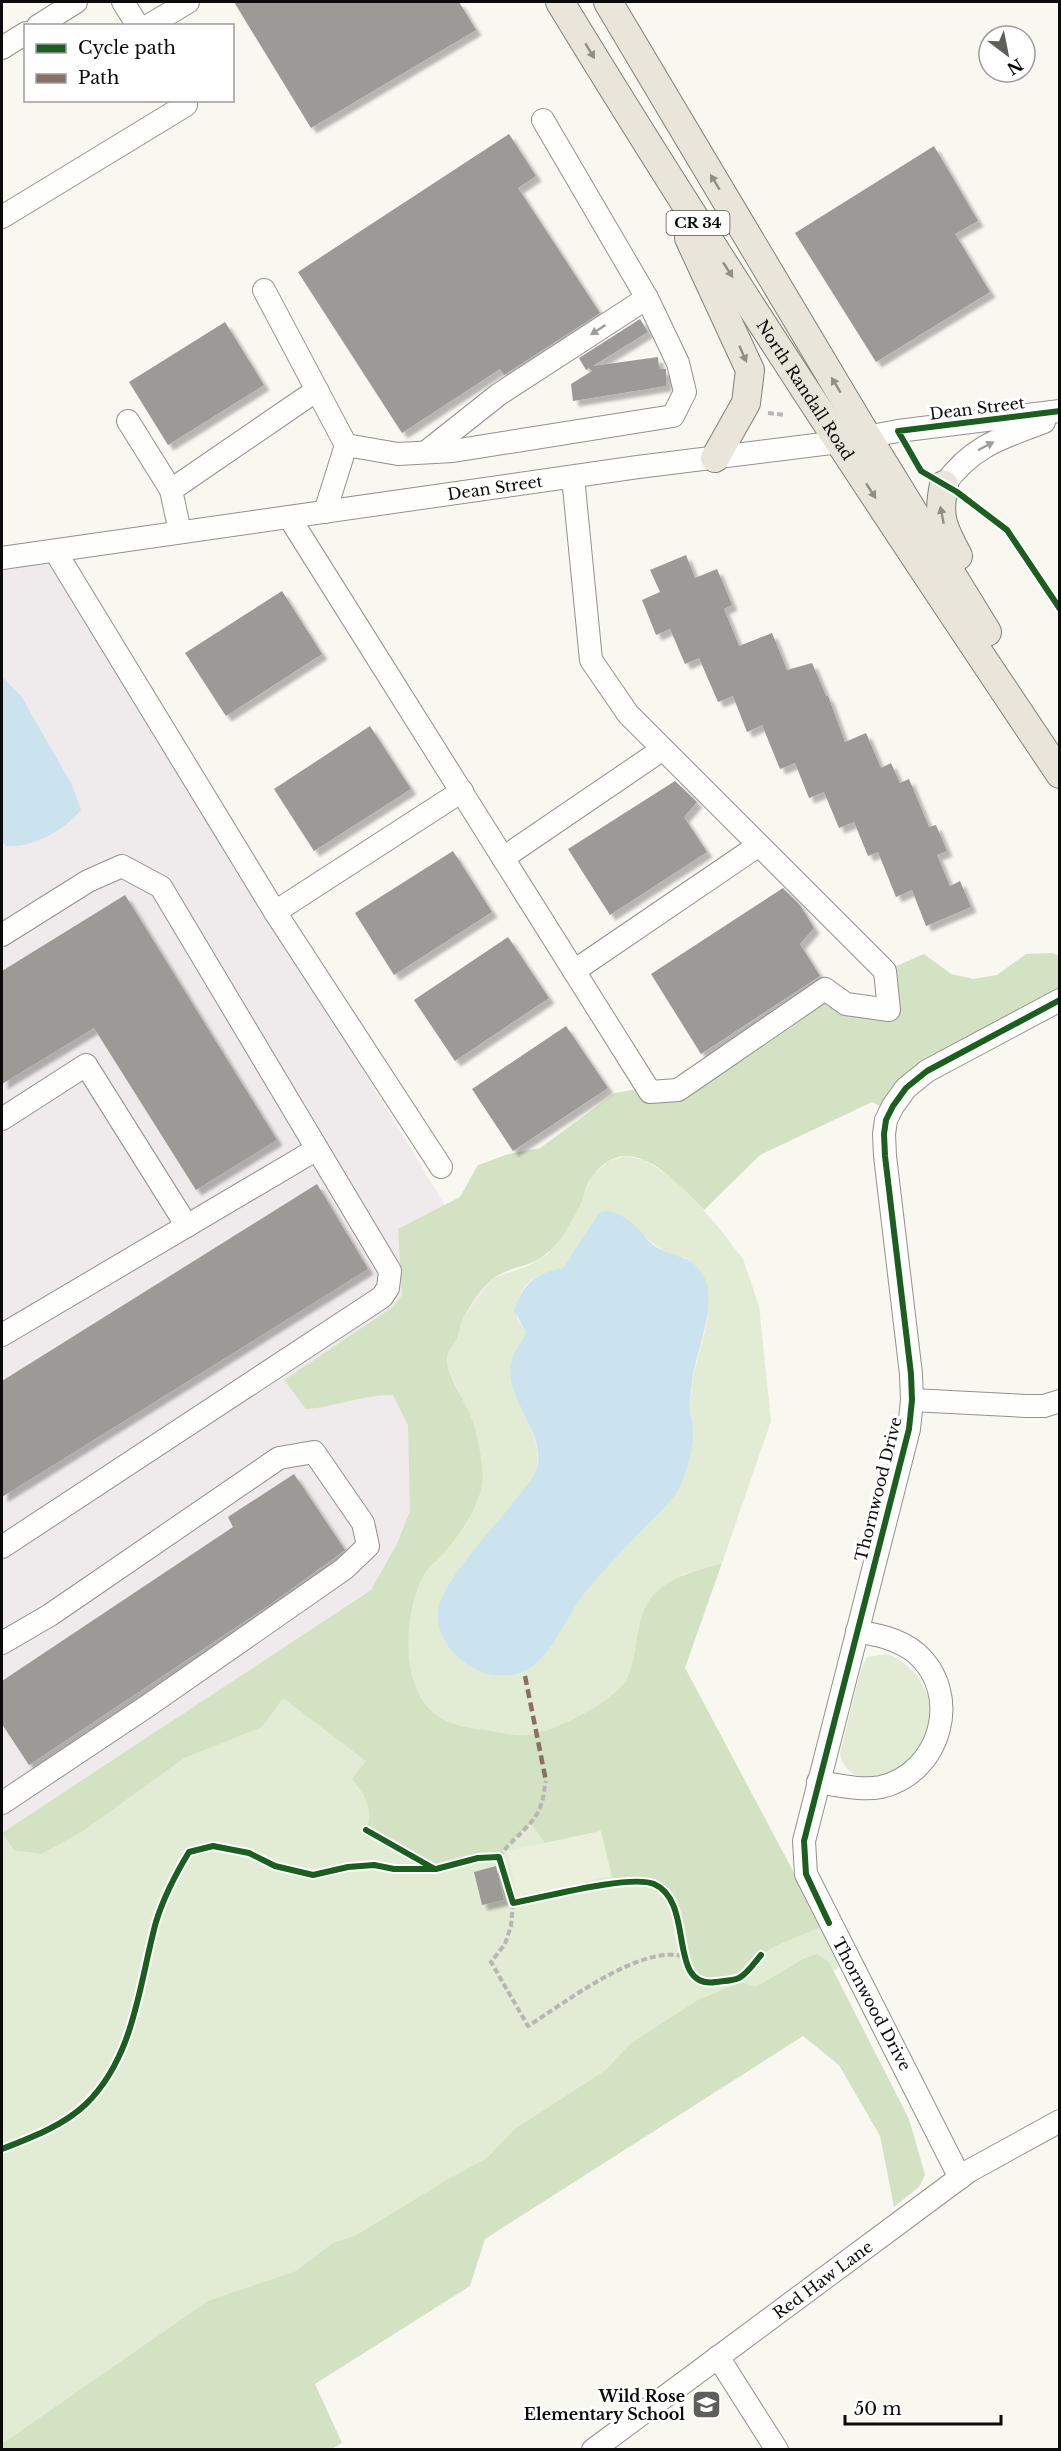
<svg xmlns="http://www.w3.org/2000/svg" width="1061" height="2451" font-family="'Libre Baskerville',serif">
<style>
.industrial{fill:#efeaec}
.green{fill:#e2ebd3;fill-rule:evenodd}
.forest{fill:#d3e2c2}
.pitch{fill:#ebf0dc}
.water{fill:#cae3ee}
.building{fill:#9b9a96;filter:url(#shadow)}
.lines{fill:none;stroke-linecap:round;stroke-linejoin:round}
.minor-casing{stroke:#92918e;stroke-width:24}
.major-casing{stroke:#7f7f7b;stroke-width:30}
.path{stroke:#b7b6b5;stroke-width:4;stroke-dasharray:6 3;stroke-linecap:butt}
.minor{stroke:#fefefd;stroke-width:22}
.major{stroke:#e9e5da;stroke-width:28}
.quiet{stroke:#8d6e63;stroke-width:4.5;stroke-dasharray:9 4.5;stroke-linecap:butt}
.cycleway-casing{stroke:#fff;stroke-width:10}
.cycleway{stroke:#1b5e20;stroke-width:6}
.oneway{fill:#908e87}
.oneway2{fill:#9d9d9c}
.labels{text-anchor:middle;stroke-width:6;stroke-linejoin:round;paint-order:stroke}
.shield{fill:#fff;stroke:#545454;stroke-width:1.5}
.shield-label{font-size:15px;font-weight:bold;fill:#0b0b0b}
.street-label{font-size:16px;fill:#0b0b0b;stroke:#fff}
.poi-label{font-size:16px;font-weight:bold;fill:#0b0b0b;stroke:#fff;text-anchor:end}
</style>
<defs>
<filter id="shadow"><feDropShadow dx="5.5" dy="5.5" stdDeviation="1.5" flood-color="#0004"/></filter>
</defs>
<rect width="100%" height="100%" fill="#f8f7f0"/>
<path class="industrial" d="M53 558 535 1354 566 1461 2 1833V566Z"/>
<path class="green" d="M625 1156 644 1160 665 1173 678 1183 715 1223 743 1259 759 1306 771 1421 722 1563 681 1575 685 1668 843 1965 764 2013 2 2450V1833L461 1531 481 1463 472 1419 447 1364 448 1352 456 1339 462 1320 494 1278 525 1267 547 1255 568 1228 582 1203 586 1189 593 1175 609 1161ZM606 1210C642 1223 646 1250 686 1258L709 1300 707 1323 693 1377 690 1409 693 1434 537 1469V1450L529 1422 516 1395 521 1344 526 1333 517 1318C518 1310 518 1300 521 1293 528 1277 547 1271 563 1268L598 1214Z
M887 1654C906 1661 920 1675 927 1695 949 1758 853 1809 840 1754L861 1669 867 1657Z"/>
<path class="forest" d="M1053 953 1059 956V1000L927 1071 890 1111 872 1102 760 1155 704 1210C685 1191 654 1154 624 1156 608 1157 592 1173 586 1188 584 1193 584 1199 581 1204 574 1218 566 1232 557 1243 535 1269 522 1262 497 1276 483 1284 468 1307 462 1321 459 1327 459 1333 457 1338 455 1343 450 1348 448 1353 442 1371 465 1399 471 1417 477 1432 485 1469 482 1485 477 1510 459 1536 442 1555 436 1561 427 1568 423 1576 403 1614 398 1694 442 1719 457 1727 476 1729 492 1731 503 1733 516 1736 527 1735 552 1733 614 1702 626 1680 629 1676 631 1669 632 1664 639 1641 636 1618 651 1598 669 1576 696 1571 722 1563L685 1668 822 1926C805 1934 773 1945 760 1956 753 1962 746 1975 738 1979 733 1981 725 1981 720 1981 651 1992 717 1863 614 1884L601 1831 545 1843 531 1823 507 1845 499 1857 478 1858 436 1869 366 1830C374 1810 365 1794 352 1779L366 1761 283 1698 262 1727 184 1758 83 1831 41 1854 14 1850 2 1833 371 1590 397 1544 410 1511 408 1425 393 1395C364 1394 336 1407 306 1409L284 1380 393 1307 402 1295 398 1229 460 1197 478 1165 509 1154 540 1148 615 1093 638 1089 678 1090 825 989 889 1010 885 971 924 954 951 974 973 979 997 975 1026 954Z
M817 1954 829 1962 909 2119 925 2175 919 2187 894 2207 880 2136 839 2065 803 2036 485 2239 470 2286 315 2384 342 2443 332 2449H2V2444L208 2301 296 2271 333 2243 355 2236 450 2178 486 2159 515 2129 606 2070 630 2044 698 2000 741 1982 756 1987 805 1958Z"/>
<path class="pitch" d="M601 1831 611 1876 517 1897 507 1851Z"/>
<path class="water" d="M2 677 21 696 72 785 81 810C63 831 33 848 6 846L2 842Z
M606 1210C616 1213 625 1217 633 1224 641 1230 646 1240 655 1246 668 1255 684 1255 695 1265 726 1292 695 1350 692 1383 691 1391 690 1400 690 1409 690 1417 694 1426 693 1434 693 1449 687 1471 681 1484 675 1499 659 1512 649 1523 626 1547 603 1570 583 1595 565 1618 553 1654 528 1669 490 1692 429 1651 439 1606 445 1578 501 1520 520 1494 525 1487 535 1477 537 1468 547 1430 501 1397 512 1360 514 1351 522 1342 526 1333L514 1310C524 1283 535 1273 563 1268L598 1214Z"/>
<path class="building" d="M234 2H459L476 30 311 128Z
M509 134 536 176 518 188 600 313 504 375 500 369 402 433 298 272Z
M934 146 978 221 955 234 990 292 876 362 795 233Z
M640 319 648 332 593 366 658 357 659 369H666V386L573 401 571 384 592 371 589 368 586 370 579 358Z
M225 322 264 385 168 445 129 382Z
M686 555 695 578 717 569 732 605 724 609 739 646 772 633 787 670 812 663 826 696H828L845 742 866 733 881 768 891 763 900 783 909 779 929 827 936 825 947 851 937 855 950 886 960 881 971 907 926 926 912 890 896 897 878 852 868 856 854 822 839 828 824 792 809 798 795 763 780 769 762 725 747 732 733 696 718 702 699 658 685 664 670 629 656 635 642 600 660 592 650 570Z
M282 591 322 654 226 716 185 653Z
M370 726 411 789 314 851 274 789Z
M675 781 697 802 684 817 707 852 610 915 568 849Z
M453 851 492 912 394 975 355 913Z
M783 888 800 905 814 928 800 944 820 976 701 1054 651 974Z
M125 895 277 1140 196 1190 94 1028 2 1084V971Z
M508 937 549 998 455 1061 414 1000Z
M566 1026 608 1088 513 1151 472 1089Z
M317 1184 368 1269 2 1497V1381Z
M294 1474 345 1550 268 1606 29 1765 2 1724V1681L233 1527 228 1517Z
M496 1866 504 1900 482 1905 474 1872Z"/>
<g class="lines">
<defs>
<g id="minor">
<path d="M123 2 138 26"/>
<path d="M38 26 76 2"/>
<path d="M148 26 188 2"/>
<path d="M2 48 26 33"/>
<path d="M2 217 186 105 184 100"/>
<path d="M264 290 346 445 325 512"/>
<path d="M128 421 171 490"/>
<path d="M346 445 398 454 453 451 673 416 685 392 678 363 647 298 543 120"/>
<path d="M426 452 498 395 647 298"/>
<path d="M944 485C972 446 1001 438 1044 422"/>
<path d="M289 517 650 1092 678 1090 825 989 846 1004 889 1010 885 971 628 714 591 660 573 477"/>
<path d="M180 532 171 490 317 390"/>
<path d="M55 551 275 912 462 791"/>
<path id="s1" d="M2 558 638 467 839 442 898 431 1060 411"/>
<path d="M503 858 663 749"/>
<path d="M275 912 441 1167"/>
<path d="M2 935 88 881 122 866 161 887 390 1271 388 1288 382 1297 2 1547"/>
<path d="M574 971 759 845"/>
<path d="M2 1119 86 1065 187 1226"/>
<path d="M2 1335 317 1149"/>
<path d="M912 1400 1026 1406H1044L1060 1401"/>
<path d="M2 1643 50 1615 279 1458 314 1452 363 1523 368 1546 344 1569 146 1707 2 1803"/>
<path d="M818 1782C838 1785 861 1791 881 1787 941 1773 963 1694 916 1653 899 1639 878 1635 857 1631"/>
<path d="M960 2178 806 1874 804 1841 909 1429 912 1400 911 1374 885 1156 884 1134 886 1120 893 1106 906 1088 927 1071 1060 1000"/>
<path d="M718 2357 777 2450"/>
<path id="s2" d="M593 2450 969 2171 1060 2121"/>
</g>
<g id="major">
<path id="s3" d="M560 2C719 263 889 519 1060 774"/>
<path d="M608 2 866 435 987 632"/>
<path d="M689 238 750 370 746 403 715 458"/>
<path d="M944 485C937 517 943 528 958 556"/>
</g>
</defs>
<use href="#minor" class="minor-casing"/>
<use href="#major" class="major-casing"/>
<path class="path" d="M768 413 785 415
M915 460 921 471
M499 1857C511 1839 534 1826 541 1805 544 1797 544 1789 546 1781
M513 1903 511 1926 505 1944 491 1962 528 2026C565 2003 639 1945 683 1956"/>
<use href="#minor" class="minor"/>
<use href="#major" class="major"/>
<path class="quiet" d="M525 1676 546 1781"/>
<defs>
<path id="cycleway" d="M1060 411 898 431 921 471 957 492 1007 530 1060 609
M366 1830 433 1868
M829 1923 806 1874 804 1841 909 1429 912 1400 911 1374 885 1156 884 1134 886 1120 893 1106 906 1088 927 1071 1060 1000
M2 2149C30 2138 63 2126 86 2104 135 2056 139 1984 156 1922 164 1896 175 1875 189 1852L213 1846 249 1853 275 1866 313 1875 348 1867 374 1865 394 1869H436L478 1858 499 1857 513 1903C541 1898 630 1874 654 1884 696 1902 666 1990 716 1982 722 1981 733 1981 739 1978 747 1974 755 1962 761 1955"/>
</defs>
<use href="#cycleway" class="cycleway-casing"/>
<use href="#cycleway" class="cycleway"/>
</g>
<defs><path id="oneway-solid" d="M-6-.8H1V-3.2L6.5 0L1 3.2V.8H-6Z" transform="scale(1.5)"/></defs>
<g class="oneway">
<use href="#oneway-solid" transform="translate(590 51) rotate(59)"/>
<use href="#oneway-solid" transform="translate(715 182) rotate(-121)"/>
<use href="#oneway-solid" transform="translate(728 270) rotate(57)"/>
<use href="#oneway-solid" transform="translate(743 354) rotate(66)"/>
<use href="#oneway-solid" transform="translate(836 385) rotate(-121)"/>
<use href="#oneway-solid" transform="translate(871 491) rotate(57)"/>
<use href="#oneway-solid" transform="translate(942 515) rotate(-101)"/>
</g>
<g class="oneway2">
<use href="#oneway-solid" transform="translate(598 330) rotate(147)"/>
<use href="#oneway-solid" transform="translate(986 446) rotate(-28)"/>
</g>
<defs>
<symbol id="school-square" viewBox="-11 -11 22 22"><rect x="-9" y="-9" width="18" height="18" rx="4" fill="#5e5e5b" stroke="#fff"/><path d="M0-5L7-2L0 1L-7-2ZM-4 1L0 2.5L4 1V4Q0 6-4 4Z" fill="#fff"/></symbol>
</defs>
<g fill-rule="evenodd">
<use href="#school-square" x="690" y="2388" width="33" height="33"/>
</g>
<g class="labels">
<rect class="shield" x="666.5" y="211" width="63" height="24" rx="4.5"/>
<g class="shield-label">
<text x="698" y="228">CR 34</text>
</g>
<g class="street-label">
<text dy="6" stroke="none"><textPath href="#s3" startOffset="459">North Randall Road</textPath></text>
<text transform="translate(977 408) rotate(-7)" y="6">Dean Street</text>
<text dy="6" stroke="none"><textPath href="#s1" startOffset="498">Dean Street</textPath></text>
<text transform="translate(878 1489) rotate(-76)" y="6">Thornwood Drive</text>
<text transform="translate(872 2004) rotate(62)" y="6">Thornwood Drive</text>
<text dy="6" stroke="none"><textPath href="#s2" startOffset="286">Red Haw Lane</textPath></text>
</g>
<g class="poi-label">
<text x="685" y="2402">Wild Rose<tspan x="685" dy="18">Elementary School</tspan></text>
</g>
</g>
<rect width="1061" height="2451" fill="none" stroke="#0b0b0b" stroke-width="6"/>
<rect x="24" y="24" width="210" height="78" fill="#ffffff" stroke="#9d9d9d" stroke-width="1.5"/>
<rect x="36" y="44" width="30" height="9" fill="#1b5e20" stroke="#9d9d9d" stroke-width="1.5"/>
<text x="78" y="54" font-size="18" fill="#0b0b0b">Cycle path</text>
<rect x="36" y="74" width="30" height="9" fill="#8d6e63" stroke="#9d9d9d" stroke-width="1.5"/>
<text x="78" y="84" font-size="18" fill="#0b0b0b">Path</text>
<g transform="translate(1007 54) rotate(148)"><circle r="28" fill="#ffffff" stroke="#9d9d9d" stroke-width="1.5"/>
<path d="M0-4.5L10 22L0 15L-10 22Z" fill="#5e5e5b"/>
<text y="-9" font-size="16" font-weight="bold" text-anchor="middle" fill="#0b0b0b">N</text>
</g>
<path d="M845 2415v9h156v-9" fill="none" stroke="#0b0b0b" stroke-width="3"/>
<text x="854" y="2415" font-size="18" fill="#0b0b0b" stroke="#ffffff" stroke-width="4.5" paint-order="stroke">50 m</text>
</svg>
